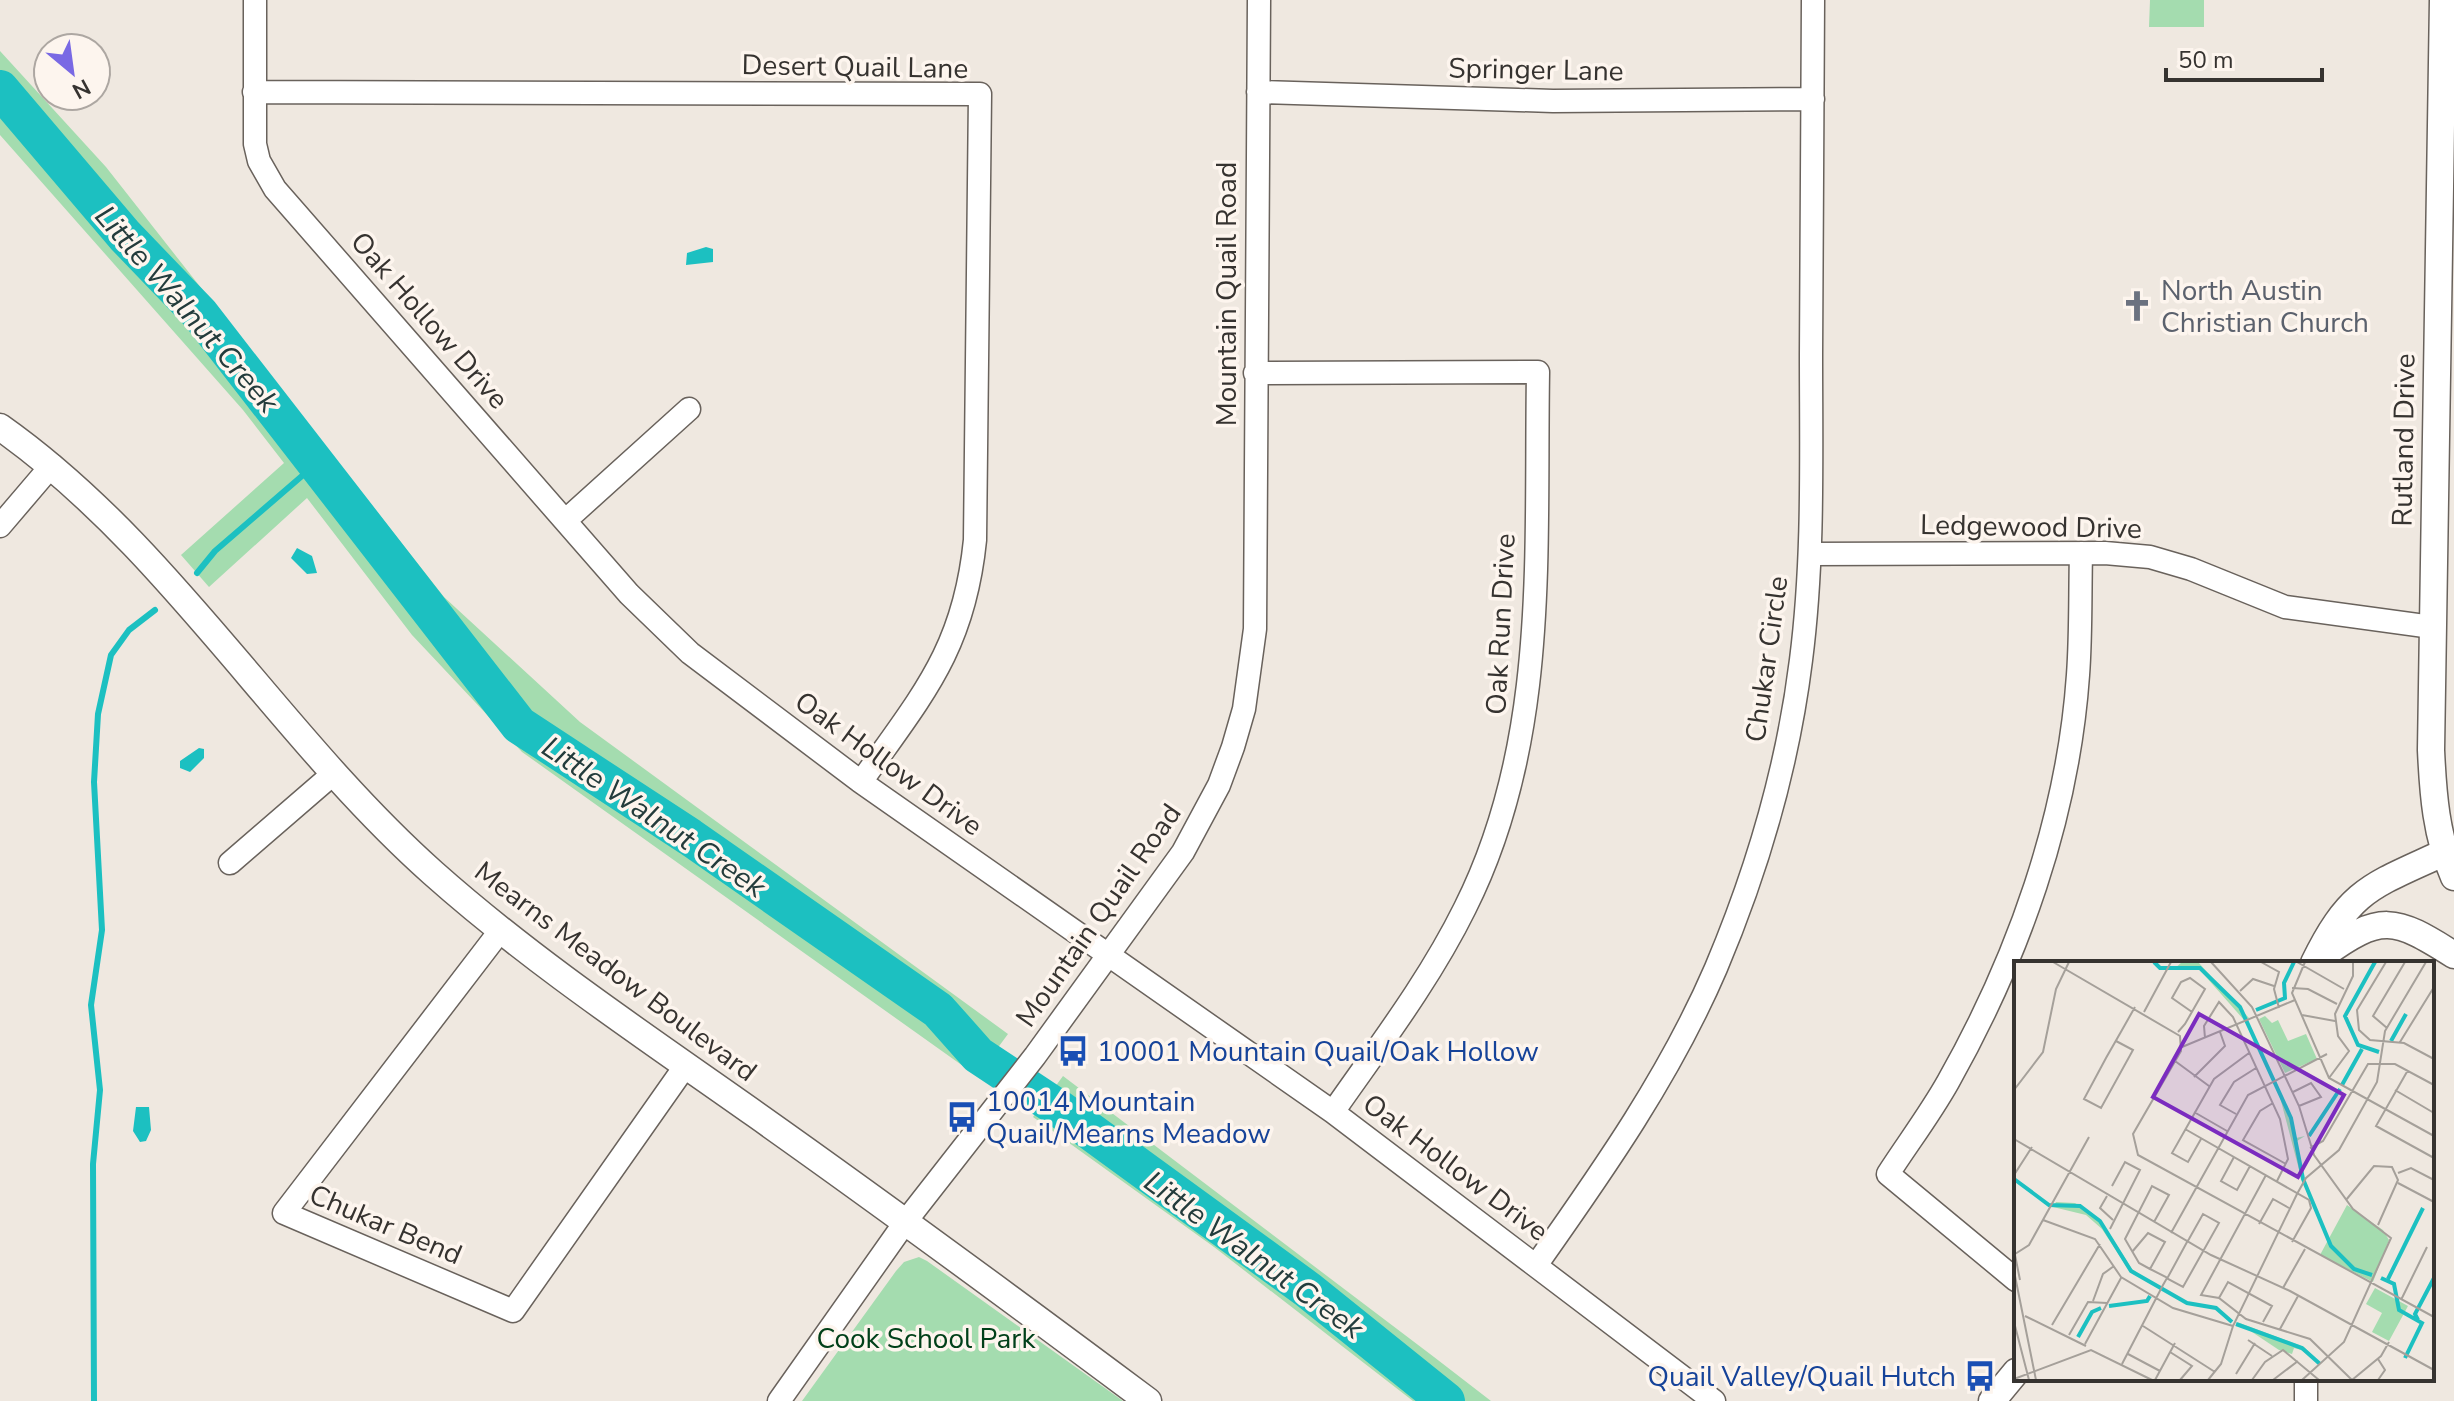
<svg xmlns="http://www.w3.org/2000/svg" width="2454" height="1401" font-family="'Nunito Sans',sans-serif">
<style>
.green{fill:#a4dcaf}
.water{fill:#1cc0c1}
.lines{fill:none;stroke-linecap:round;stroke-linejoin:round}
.stream{stroke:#1cc0c1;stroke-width:6}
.river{stroke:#1cc0c1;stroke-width:38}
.minor-casing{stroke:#69625c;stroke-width:25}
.tertiary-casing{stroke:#69625c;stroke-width:29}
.minor{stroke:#fff;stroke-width:22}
.tertiary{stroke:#fff;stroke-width:26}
.labels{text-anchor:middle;stroke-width:7;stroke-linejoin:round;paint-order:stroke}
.street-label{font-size:28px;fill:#363330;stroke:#fdf5ee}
.worship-label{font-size:28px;fill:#5b616d;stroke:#fdf5ee;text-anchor:start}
.transit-label{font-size:28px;fill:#164399;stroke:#fdf5ee;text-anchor:start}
.park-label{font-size:28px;fill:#004019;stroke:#fdf5ee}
.water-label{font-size:30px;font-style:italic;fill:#243c3c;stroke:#fdf5ee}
.inset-river{fill:none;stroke:#1cc0c1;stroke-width:4}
.inset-road{fill:none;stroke:#a5a09a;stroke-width:2}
.view{fill:#7b2cbf;fill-opacity:0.15;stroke:#7b2cbf;stroke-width:4}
.inset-edge{fill:none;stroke:#363330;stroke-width:4}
</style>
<rect width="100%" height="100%" fill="#efe8e0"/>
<path class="green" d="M2150 0H2204V27H2149Z
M0 51 106 167 444 597 580 722 1008 1034 977 1076 522 752 412 635 307 498 209 587 181 555 284 463 243 410 0 135Z
M1063 1076 1434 1357 1491 1401H1413L1214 1247 1033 1117Z
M919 1257 927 1261 1123 1401H802L896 1271 904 1262Z"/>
<path class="water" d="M706 247 713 249V262L686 265 687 253Z
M297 548 312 556 317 573 307 574 291 558Z
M199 748 204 749V758L190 772 180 768V761Z
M136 1107H149L151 1130 146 1141 140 1142 133 1131Z"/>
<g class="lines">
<path class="stream" d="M197 573 215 551 317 463
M94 1401 93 1164 100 1090 91 1005 102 930 94 782 98 714 111 655 129 630 155 610"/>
<path class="river" d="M0 89 125 236 200 314 519 725 690 837 938 1010 978 1055 1061 1110 1308 1290 1446 1401"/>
<defs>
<path id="minor" d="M255 0V144L259 161 275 189 629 594 690 653 861 782 1333 1112 1714 1401
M254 92 980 94 975 540C964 650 922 695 861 782
M1258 92 1553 101 1813 99
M1255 373 1538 372C1535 554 1549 741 1465 908 1429 981 1379 1046 1333 1112
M566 520 689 409
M0 526 52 465
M1810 554 2105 553 2150 557 2191 569 2285 607 2432 627
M230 863 333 774
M500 931 284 1213 513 1311 686 1065
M1537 1264C1604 1169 1670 1075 1716 968 1757 871 1788 765 1801 660 1814 559 1811 456 1811 354 1812 236 1813 118 1813 0
M2016 1280 1888 1174C1908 1143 1930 1114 1948 1082 2018 958 2068 818 2078 675 2081 635 2080 594 2081 553
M779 1401 906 1221 1035 1056 1183 852 1219 785 1233 747 1244 709 1255 629 1259 0
M2306 1401V1379"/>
<path id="tertiary" d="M2443 0 2431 750C2433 794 2436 836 2454 877
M0 427C170 547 278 735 433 873 533 962 646 1037 755 1114 888 1208 1018 1304 1148 1401
M2322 956C2381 913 2394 917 2454 955
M2314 963C2350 889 2372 886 2443 853
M1992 1401 2016 1372"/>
</defs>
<use href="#minor" class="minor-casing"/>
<use href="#tertiary" class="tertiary-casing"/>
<use href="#minor" class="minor"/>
<use href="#tertiary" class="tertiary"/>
</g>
<defs>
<symbol id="church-bare" viewBox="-9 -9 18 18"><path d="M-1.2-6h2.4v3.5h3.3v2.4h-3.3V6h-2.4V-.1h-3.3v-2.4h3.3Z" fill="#6b7280" stroke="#fdf5ee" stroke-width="2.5" paint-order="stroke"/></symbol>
<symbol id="bus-bare" viewBox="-9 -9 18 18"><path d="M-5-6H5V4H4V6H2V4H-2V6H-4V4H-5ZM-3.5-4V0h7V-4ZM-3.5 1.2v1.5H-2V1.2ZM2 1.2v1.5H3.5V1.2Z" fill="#1a4fb4" stroke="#fdf5ee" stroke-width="2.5" paint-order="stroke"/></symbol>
</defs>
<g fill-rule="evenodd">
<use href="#church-bare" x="2115" y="284" width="44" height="44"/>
<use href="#bus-bare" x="1051" y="1029" width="44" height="44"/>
<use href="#bus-bare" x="940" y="1095" width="44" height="44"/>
<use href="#bus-bare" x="1958" y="1354" width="44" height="44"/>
</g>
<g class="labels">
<g class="street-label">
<text transform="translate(855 66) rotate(1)" y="10">Desert Quail Lane</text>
<text transform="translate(1536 69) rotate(1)" y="10">Springer Lane</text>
<text transform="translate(1226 294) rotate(-90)" y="10">Mountain Quail Road</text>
<text transform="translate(430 320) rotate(49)" y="10">Oak Hollow Drive</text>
<text transform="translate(2403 440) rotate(-89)" y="10">Rutland Drive</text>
<text transform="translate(2031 526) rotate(1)" y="10">Ledgewood Drive</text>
<text transform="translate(1500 624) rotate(-87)" y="10">Oak Run Drive</text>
<text transform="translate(1766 659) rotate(-82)" y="10">Chukar Circle</text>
<text transform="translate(889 763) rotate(36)" y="10">Oak Hollow Drive</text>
<text transform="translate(1098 915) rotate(-55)" y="10">Mountain Quail Road</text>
<text transform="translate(616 971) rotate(37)" y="10">Mearns Meadow Boulevard</text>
<text transform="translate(1456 1167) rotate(37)" y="10">Oak Hollow Drive</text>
<text transform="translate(386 1224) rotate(23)" y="10">Chukar Bend</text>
</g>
<g class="worship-label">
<text x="2161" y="300">North Austin<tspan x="2161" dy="32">Christian Church</tspan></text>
</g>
<g class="transit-label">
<text x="1097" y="1061">10001 Mountain Quail/Oak Hollow</text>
<text x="986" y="1111">10014 Mountain<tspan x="986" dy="32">Quail/Mearns Meadow</tspan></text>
<text x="1956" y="1386" text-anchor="end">Quail Valley/Quail Hutch</text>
</g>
<g class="park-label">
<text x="926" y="1348">Cook School Park</text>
</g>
<g class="water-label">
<text transform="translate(187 309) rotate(49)" y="10">Little Walnut Creek</text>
<text transform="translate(654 817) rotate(34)" y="10">Little Walnut Creek</text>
<text transform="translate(1254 1255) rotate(36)" y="10">Little Walnut Creek</text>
</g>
</g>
<g transform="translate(2014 961)">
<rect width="420" height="420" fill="#efe8e0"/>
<path d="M168 1H184L235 57 230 59 185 8 159 9ZM251 55 258 62 264 59 274 80 292 73 303 98 271 112 245 58ZM262 121 282 177 291 175 283 180 288 220ZM42 241 61 242 86 258 118 308 146 328 116 311 88 268 72 254 39 246ZM333 244 369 269 375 279 359 321 306 294ZM361 327 394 345 375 380 358 371 368 352 352 343ZM223 361 290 386 306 402 287 389 280 387 278 393 265 389Z" fill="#a4dcaf"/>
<path class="inset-river" d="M140 1 146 7H186L226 46 277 157 289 218 317 285 340 308 358 314M361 1 331 55 344 84 365 91M242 49 271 37 270 22 280 1M377 80 392 53M328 124 348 88M295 175 326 128M0 218 35 244 66 245 86 260 117 310 173 342 202 347 218 361M367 317 380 323 385 349 408 362 391 397M374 318 409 247M95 345 133 340 136 335M404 359 401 353 420 317M222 363 288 387 306 403M64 376 78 351 87 347"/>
<path class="inset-road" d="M39 1 166 75 167 90 119 173 124 194 420 356M197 1 238 46 285 145 300 194 339 248 377 277 330 381 288 419M247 1 265 11 260 28 265 47M283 1 330 28M291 1 278 32 315 117 420 175M372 1 343 49 345 69 356 79 390 82 420 98M278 27 294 28 323 43M226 30 239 18 260 25M130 51 157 1M288 54 321 60M373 67 359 55 391 1M164 71 171 63 191 28 176 17 167 21 158 37 178 51M191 77 190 65 205 41 219 56 266 158 274 198 263 220M102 80 119 89 87 147 70 138 92 97 108 69 121 46M386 81 420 26M168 86 281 39M161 100 195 125M394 109 362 165 420 197M180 116 211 85 206 71M315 117 335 90 324 75 321 53 339 15V1M0 129 29 91 42 28 55 1M381 129 420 152M279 131 297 122 307 136 285 145M259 142 246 150 229 179 272 203M180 151 213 170M222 153 206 144 220 121 242 107M171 168 295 239 297 247 278 281M0 178 197 294 276 330 420 409M187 178 174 201 158 192 200 118 235 92M296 187 309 180 354 103H381L420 124M220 196 207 220 223 229 236 205M384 212 397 207 420 219M0 214 18 186M252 214 187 334 205 337 232 358 296 378 338 419M384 222 420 241M93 235 86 247 99 259M332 239 360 205 378 206 384 219 364 264M29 259 81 278 107 316 159 347 219 365M245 263 259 238 275 247M96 268 126 209 111 201 98 225M157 272 234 134 313 93M0 289 6 319M118 291 134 272 151 281 136 308M1 293 15 284 75 176M0 310 22 419M269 327 291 288M205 337 214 321 258 345 249 361M387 339 413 286M79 340 89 313 100 305M11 355 72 385M0 361 15 419M38 364 86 283M129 365 201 411M266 368 284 335M55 374 74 341 93 342M234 379 258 395M71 383 107 317M156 391 178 405 166 419M114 393 146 410M364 398 371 409 364 419M108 403 149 324 153 317 154 316 173 281 175 278 189 253 205 262 169 326 154 318 152 316 136 308 125 302 111 278 138 225 155 234 140 261M222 413 241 382M0 418 77 389 138 419M141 419 161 382M194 419 207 403 219 365 283 233 292 217 325 189 363 121 371 70 412 1M238 419 251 401 269 389 305 419M259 419 284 400M338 419 367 395 375 381"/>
<path class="view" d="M185 53 330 134 284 216 139 136Z"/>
<rect width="420" height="420" class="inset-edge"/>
</g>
<g transform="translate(72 72) rotate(151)"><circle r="38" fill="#fdf5ee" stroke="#ada7a2" stroke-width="2"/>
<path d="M0-6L14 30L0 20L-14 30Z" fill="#7969e4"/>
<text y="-12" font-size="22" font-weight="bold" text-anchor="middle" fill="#363330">N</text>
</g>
<path d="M2166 68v12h156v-12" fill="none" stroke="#363330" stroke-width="4"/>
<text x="2178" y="68" font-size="24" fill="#363330" stroke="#fdf5ee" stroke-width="6" paint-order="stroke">50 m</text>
</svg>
